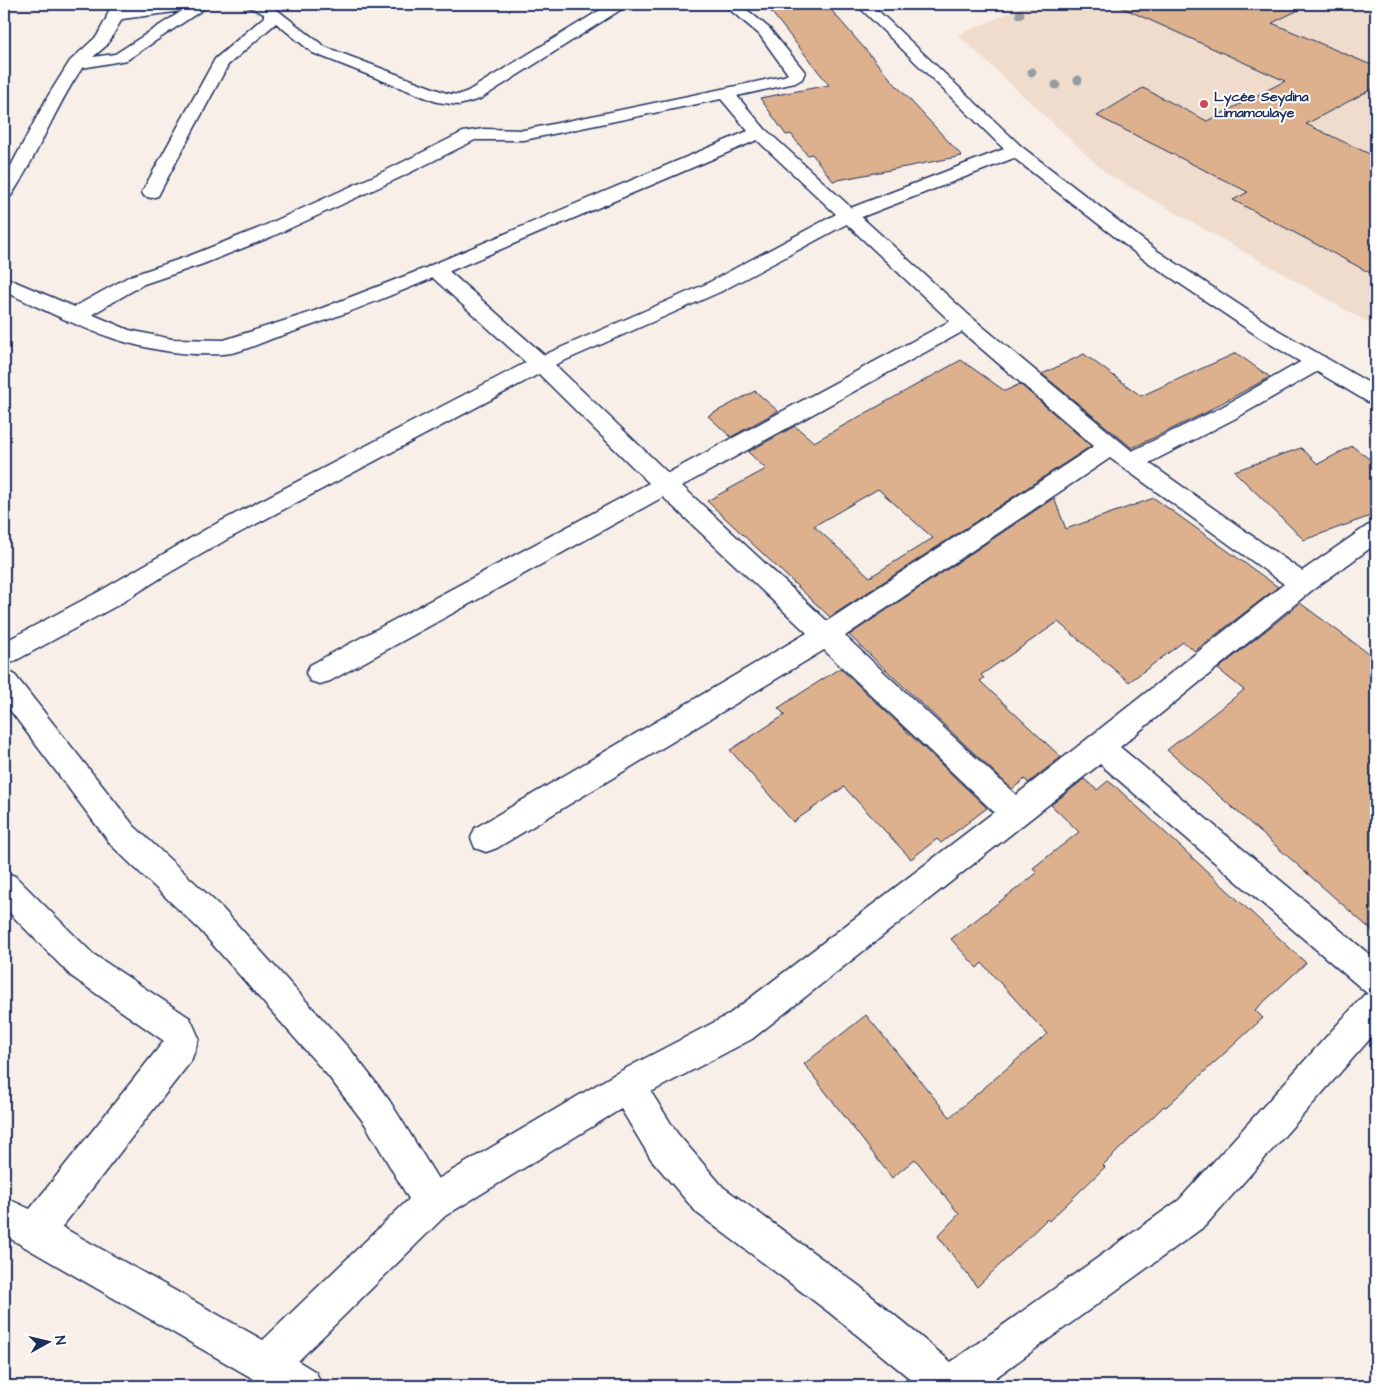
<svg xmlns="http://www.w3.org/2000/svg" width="1380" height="1390" font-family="'Architects Daughter',sans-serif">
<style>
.built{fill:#f0dccd}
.building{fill:#ddb18e;stroke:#1b2f5e;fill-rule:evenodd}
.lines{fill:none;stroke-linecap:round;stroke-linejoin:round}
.street-casing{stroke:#1b2f5e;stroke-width:3}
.secondary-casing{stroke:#1b2f5e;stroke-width:3}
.street{fill:#fff;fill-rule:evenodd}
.secondary{fill:#fff;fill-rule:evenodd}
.tree{fill:#969da3}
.poi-dot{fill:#d1495b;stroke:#fff;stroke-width:2}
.labels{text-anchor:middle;stroke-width:4;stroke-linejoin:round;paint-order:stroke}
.far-poi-label{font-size:14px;font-weight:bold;fill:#1b2f5e;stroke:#fff;text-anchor:start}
</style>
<rect width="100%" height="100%" fill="#f8efe8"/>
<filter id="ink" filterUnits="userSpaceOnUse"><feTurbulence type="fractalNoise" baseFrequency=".02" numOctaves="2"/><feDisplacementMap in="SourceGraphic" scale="10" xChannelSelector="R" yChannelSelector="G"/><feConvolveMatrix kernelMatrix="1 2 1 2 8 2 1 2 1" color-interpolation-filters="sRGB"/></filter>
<g filter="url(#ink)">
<path class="built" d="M1030 4H1376V327L1106 173 958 35Z"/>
<path class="building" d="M765 4H826L896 85 962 156 833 181 812 154 807 155 791 134 786 135 760 98 829 85Z
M1114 4H1311L1272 23 1376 67V87L1306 124 1376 157V276L1233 200 1248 192 1097 116 1143 88 1207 121 1285 81Z
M1236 353 1270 377 1209 410H1211L1132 448 1042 374 1084 354 1141 396Z
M961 360 1005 391 1020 384 1091 446 830 617 707 501 766 469 748 452 795 426 814 442ZM878 489 933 538 870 577 814 526Z
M755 391 778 411 731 437 708 416Z
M1352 446 1376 464V514L1304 540 1234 471 1301 448 1318 464Z
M1054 498 1066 529 1154 498 1278 587 1195 651 1183 642 1129 682 1058 622 981 675 984 678 980 681 1061 757 1028 783 1025 779 1012 789 849 635Z
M1300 603 1376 659V934L1167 750 1244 690 1218 669Z
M840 668 987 808 941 843 937 839 911 859 844 787 793 822 730 750 785 715 778 708Z
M1084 779 1097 790 1108 781 1116 787 1306 963 1255 1010 1263 1018 1166 1107 1164 1106 1103 1165 1105 1167 1049 1221 1047 1219 977 1287 938 1236 959 1214 915 1159 892 1178 804 1064 866 1015 950 1117 1047 1034 982 963 977 968 951 939 1037 873 1033 868 1079 832 1051 805Z"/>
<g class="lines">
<defs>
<path id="street" d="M111 4H125L124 9 168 4H211L127 60 82 68C54 109 38 155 11 196L4 197V179L48 96 70 61 97 36 106 19ZM182 11 115 54 93 57 107 45 122 19Z
M247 4H266L276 9 325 47 446 93 458 95 468 91 610 4H628L625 7 480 99 459 105 437 102 313 53 276 23 228 65 160 192 158 196 151 198 144 196 142 192 215 59 264 17V14L249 7Z
M723 4H740L769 28 805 72 802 79 795 83 737 96 765 129 971 317 1132 451 1220 408 1309 357 1317 355 1325 357 1328 362 1325 367 1236 418 1149 463 1302 571 1367 526 1376 523V544L1311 591 1120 747 1376 960V1032L1205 1226 984 1386H919L830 1313 697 1213 651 1159 621 1109 445 1216 298 1361 316 1372 322 1386H266L4 1235V1197L30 1209 164 1041 71 976 4 907V872L15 876 93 954 190 1018 199 1038 191 1061 62 1227 263 1340 409 1199 365 1124 329 1077 200 930 112 846 4 702V671L14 674 134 826 222 908 353 1053 389 1100 438 1179 615 1074 728 1015 994 812 824 650 497 848 486 852 475 848 471 838 475 828 807 633 663 497 330 681 320 684 310 681 306 673 310 665 649 483 539 374 226 540 164 576 118 605 13 662 4 665V642L100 591 208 528 533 359 541 357 549 359 668 473 950 321 757 140 443 274 436 276 429 274 426 270 429 266 748 131 721 99 524 140H475L399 178 271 237 203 264 144 284 81 321 74 322 67 321 64 316 67 311 130 276 189 256 257 229 387 170 463 132 483 129 524 130 784 76 788 74 759 34ZM962 332 1094 446 827 621 682 486ZM1110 458 1284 584 1016 795 845 636ZM1100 764 1368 994 1364 995 1179 1200 951 1362 858 1285 723 1187 677 1133 651 1092 752 1039Z"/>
<path id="secondary" d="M856 4H871L1022 147 1156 250 1276 329 1376 387V404L1368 402 1262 339 1142 258 1014 158 854 220 720 292 541 371 533 369 433 278C380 300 328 321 274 338 258 344 240 353 223 354 139 358 77 326 4 291V277L129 330 172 339 224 340 312 312 436 264 443 266 544 355 706 284 840 212 1004 149Z"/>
</defs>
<use href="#street" class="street-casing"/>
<use href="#secondary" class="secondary-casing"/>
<use href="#street" class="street"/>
<use href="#secondary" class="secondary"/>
</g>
<g class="tree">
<circle cx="1020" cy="14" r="4.5"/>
<circle cx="1032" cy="72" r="4.5"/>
<circle cx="1078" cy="80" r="4.5"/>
<circle cx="1056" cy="85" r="4.5"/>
</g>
</g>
<circle class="poi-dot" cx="1204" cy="104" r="5"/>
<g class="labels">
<g class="far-poi-label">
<text x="1214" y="101">Lycée Seydina<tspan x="1214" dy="16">Limamoulaye</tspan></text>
</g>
</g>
<rect width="1380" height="1390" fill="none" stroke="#fff" stroke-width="20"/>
<rect x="10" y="10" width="1360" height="1370" fill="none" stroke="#1b2f5e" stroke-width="2" filter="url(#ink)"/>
<g transform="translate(48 1342) rotate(82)" stroke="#ffffff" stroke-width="4" paint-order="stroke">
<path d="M0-4L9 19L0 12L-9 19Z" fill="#1b2f5e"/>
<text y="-8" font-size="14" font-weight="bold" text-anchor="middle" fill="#1b2f5e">N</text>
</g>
</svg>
